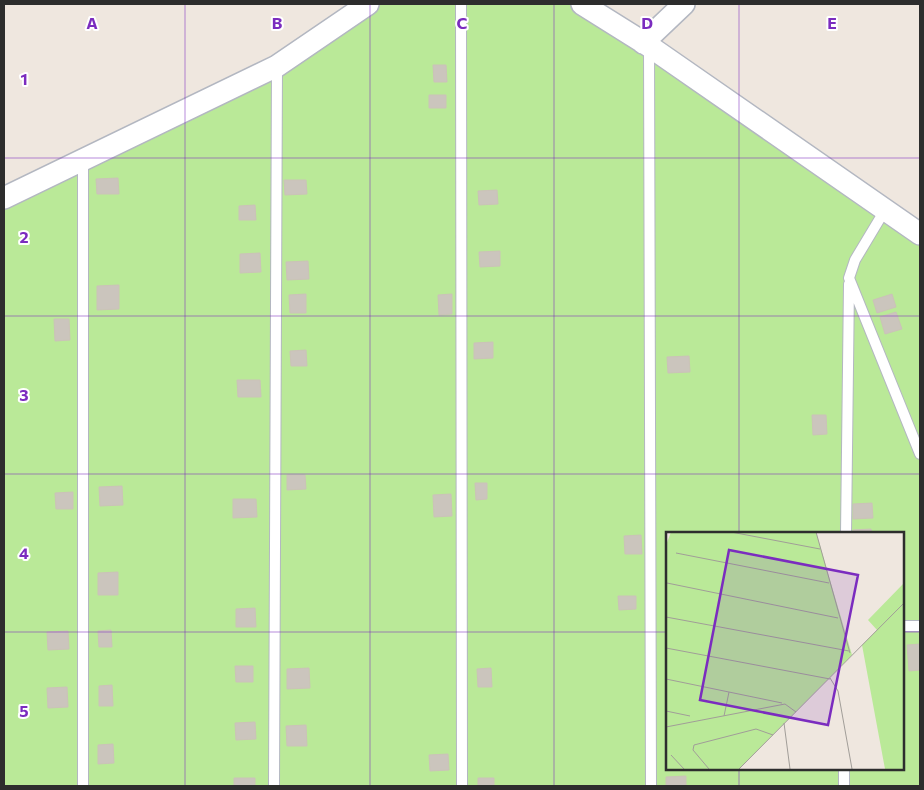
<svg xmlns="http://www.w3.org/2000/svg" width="924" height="790" font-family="Commissioner,sans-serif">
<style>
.green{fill:#bae998;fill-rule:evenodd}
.building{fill:#cbc5bd;stroke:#cbc3b8}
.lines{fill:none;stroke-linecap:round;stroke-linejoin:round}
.lane-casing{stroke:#b3b7c1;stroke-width:12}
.street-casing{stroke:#b3b7c1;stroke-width:24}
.lane{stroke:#fff;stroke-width:10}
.street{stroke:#fff;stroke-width:21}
.grid{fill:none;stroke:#7b2cbf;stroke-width:1;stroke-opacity:0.55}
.inset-road{fill:none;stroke:#a19d98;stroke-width:1}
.view{fill:#7b2cbf;fill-opacity:0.15;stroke:#7b2cbf;stroke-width:2.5}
.inset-edge{fill:none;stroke:#2d2d2d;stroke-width:2.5}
.grid-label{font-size:16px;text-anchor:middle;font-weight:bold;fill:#7b2cbf;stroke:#fff;stroke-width:4;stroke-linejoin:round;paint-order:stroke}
</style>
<rect width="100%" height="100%" fill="#efe7df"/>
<path class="green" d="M368 4H582L920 234V786H4V198L277 66ZM668 534H903V769H668Z"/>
<path class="building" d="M433 65H446L447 82H434Z
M429 95H446V108H429Z
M118 178 119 194H97L96 179Z
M284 180H306L307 194 285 195Z
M497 190 498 204 479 205 478 191Z
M255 205 256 220H239V206Z
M500 251V266L480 267 479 252Z
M260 253 261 272 240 273V254Z
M308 261 309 279 287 280 286 262Z
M119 285V309L97 310V286Z
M306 294V313H290L289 295Z
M452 294V314L439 315 438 295Z
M892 294 896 307 877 313 873 300Z
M896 312 902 329 885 334 880 317Z
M54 319H69L70 340 55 341Z
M493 342V358L474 359V343Z
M306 350 307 366H291L290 351Z
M689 356 690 372 668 373 667 357Z
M237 380H260L261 397H238Z
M812 415H826L827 434 813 435Z
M287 475H305L306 489 287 490Z
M475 483H487V499L476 500Z
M122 486 123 505 100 506 99 487Z
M73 492V509H56L55 493Z
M451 494 452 516 434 517 433 495Z
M233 499H256L257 517 233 518Z
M872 503 873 518 853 519V504Z
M871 529 872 534H853V530Z
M641 535 642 554H625L624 536Z
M118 572V595H98V573Z
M618 596H636V609L619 610Z
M255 608 256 627H236V609Z
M111 630 112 647H99L98 631Z
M68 631 69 649 48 650 47 632Z
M920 644V670L909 671 907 645Z
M235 666H253V682H236Z
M309 668 310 688 287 689V669Z
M491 668 492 687H478L477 669Z
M112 685 113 706H99V686Z
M67 687 68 707 48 708 47 688Z
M255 722 256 739 236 740 235 723Z
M306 725 307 746H287L286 726Z
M113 744 114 763 98 764V745Z
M448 754 449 770 430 771 429 755Z
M686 776V786H666V777Z
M234 778H255V786H234Z
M478 778H494V786H478Z"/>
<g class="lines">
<defs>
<path id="lane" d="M461 4 462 786
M649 47 651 786
M83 159V786
M885 210 855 260 849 278 920 454
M846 534 849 284
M903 626H920
M274 786 277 66
M844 786V769"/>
<path id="street" d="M582 4 649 46 920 234
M643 43 684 4
M4 198 277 66 368 4"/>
</defs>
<use href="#lane" class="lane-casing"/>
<use href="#street" class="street-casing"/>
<use href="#lane" class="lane"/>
<use href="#street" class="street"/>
</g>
<path class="grid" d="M185 4V786M370 4V786M554 4V786M739 4V534M4 158H920M4 316H920M4 474H920M4 632H668M903 632H920M739 769V786"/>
<g transform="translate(666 532)">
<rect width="238" height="238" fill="#efe7df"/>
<path d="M5 0H150L186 123 73 237H0V13ZM237 52V237H219L196 113 211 98 202 88Z" fill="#bae998"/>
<path class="inset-road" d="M65 0 154 17M150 0 184 121M10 21 163 51M1 51 172 86M0 85 183 119M0 116 164 147M164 146 172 159 186 237M0 147 116 171M0 179 24 184M58 184 63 160M118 191 124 237M0 195 119 172 130 180M5 223 18 237M43 237 27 218 28 213 90 197 107 203M73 237 238 71"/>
<path class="view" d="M63 18 192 43 162 193 34 168Z"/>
<rect width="238" height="238" class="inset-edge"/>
</g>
<g class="grid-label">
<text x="92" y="29">A</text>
<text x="277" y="29">B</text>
<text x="462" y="29">C</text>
<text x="647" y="29">D</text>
<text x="832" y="29">E</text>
<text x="24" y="85">1</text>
<text x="24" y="243">2</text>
<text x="24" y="401">3</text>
<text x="24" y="559">4</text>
<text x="24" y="717">5</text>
</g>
<rect width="924" height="790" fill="none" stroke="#2d2d2d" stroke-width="10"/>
</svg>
